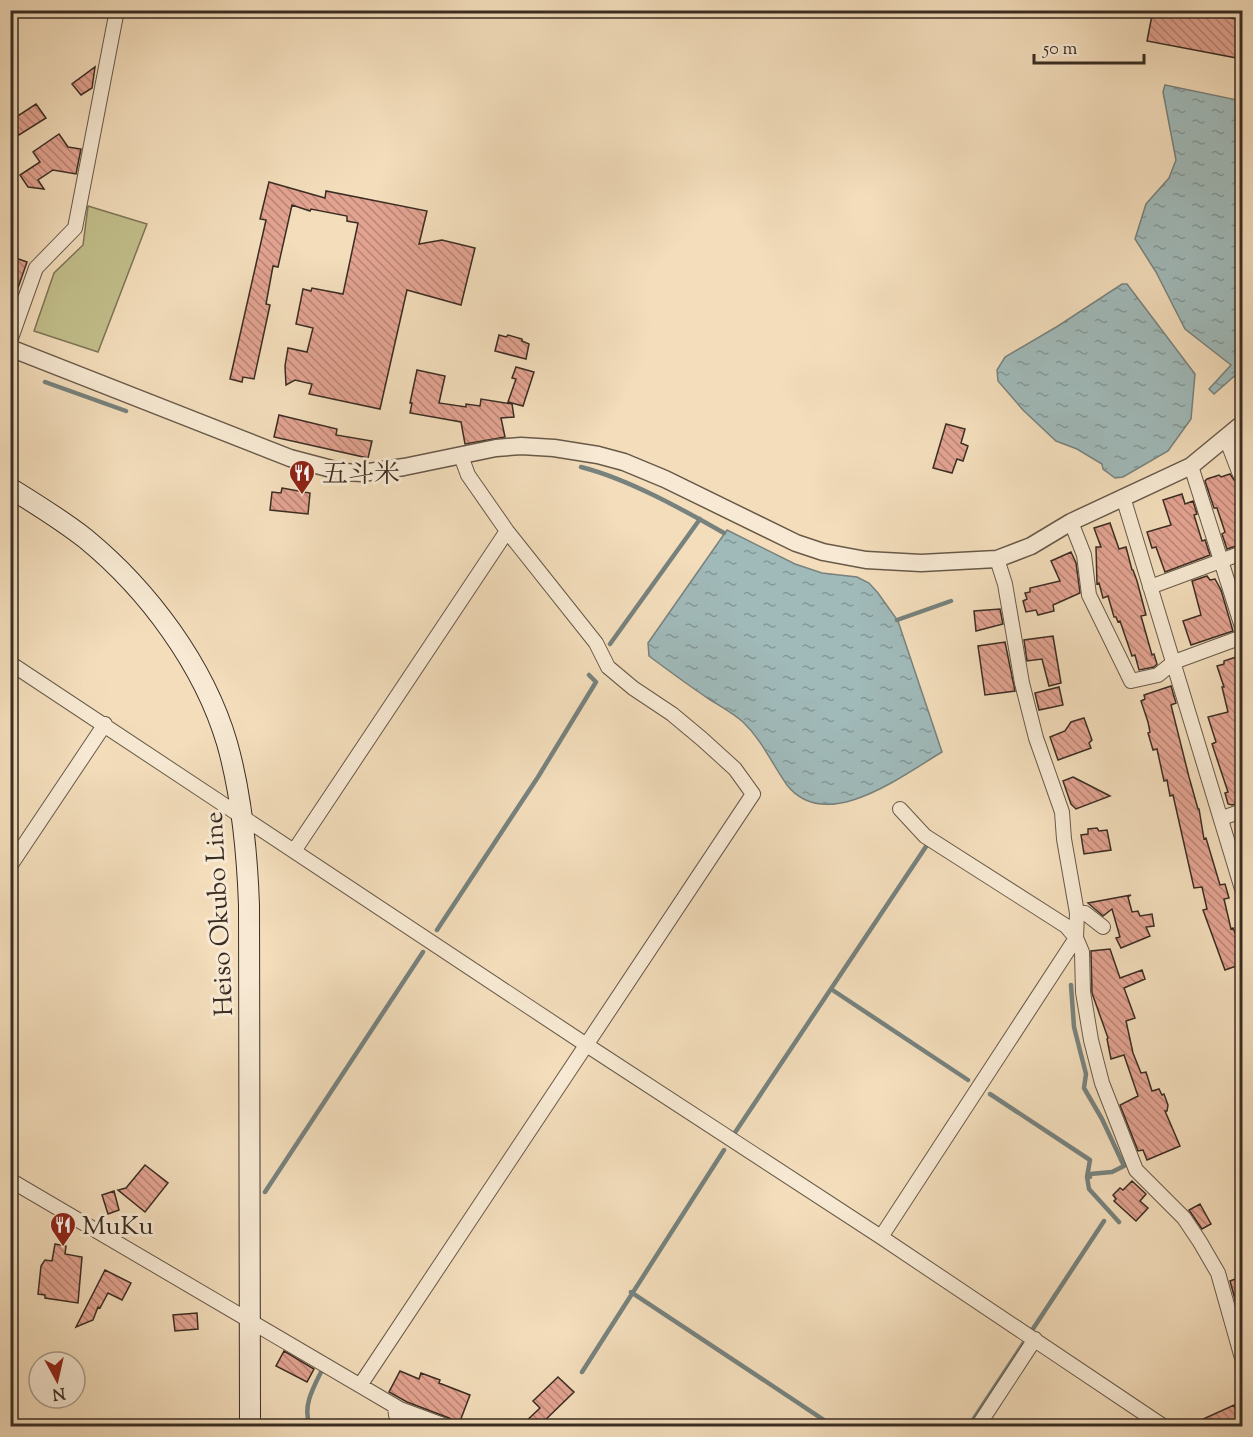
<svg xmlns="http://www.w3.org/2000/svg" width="1253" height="1437" font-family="'Sorts Mill Goudy','Noto Serif JP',serif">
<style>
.green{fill:#c2bf8c;stroke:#7e7658;stroke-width:1.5}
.water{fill:url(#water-ripples);stroke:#77827e;stroke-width:1.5}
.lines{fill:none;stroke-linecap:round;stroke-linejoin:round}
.stream{stroke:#77827e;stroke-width:4.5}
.building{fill:url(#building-back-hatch);stroke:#3a2d23;stroke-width:1.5}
.minor-casing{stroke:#685949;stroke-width:16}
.tertiary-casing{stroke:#685949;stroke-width:19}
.secondary-casing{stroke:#3a2d23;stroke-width:22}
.minor{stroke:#f7e9d3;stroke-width:14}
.tertiary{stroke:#f7e9d3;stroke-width:16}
.secondary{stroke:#f7e9d3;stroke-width:20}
.labels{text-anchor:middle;stroke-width:6;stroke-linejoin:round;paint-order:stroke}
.poi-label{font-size:26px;fill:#3a2d23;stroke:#f7e9d3;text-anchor:start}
.street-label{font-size:26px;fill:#3a2d23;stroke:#f7e9d3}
</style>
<defs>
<pattern id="water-ripples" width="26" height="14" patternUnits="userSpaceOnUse" patternTransform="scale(1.5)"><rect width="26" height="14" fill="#a0baba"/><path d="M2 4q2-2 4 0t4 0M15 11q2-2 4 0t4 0" fill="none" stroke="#839897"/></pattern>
<pattern id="building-back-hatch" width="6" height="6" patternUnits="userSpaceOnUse" patternTransform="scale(1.5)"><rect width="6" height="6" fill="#e3a391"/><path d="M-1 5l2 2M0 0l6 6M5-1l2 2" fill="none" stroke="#b98576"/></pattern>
</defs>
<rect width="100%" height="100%" fill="#f3ddbb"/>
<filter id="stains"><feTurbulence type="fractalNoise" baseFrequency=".00333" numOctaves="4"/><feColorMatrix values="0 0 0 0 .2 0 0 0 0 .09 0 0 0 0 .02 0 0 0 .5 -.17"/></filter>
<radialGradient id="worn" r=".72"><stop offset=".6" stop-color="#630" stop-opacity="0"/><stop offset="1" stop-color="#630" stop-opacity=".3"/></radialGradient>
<path class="green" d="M88 206 147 224 98 352 34 331 54 273 83 245Z"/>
<path class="water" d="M1165 85 1242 101V375L1239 372 1214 394 1209 389 1231 365 1185 329 1156 272 1135 239 1146 204 1169 178 1176 160 1163 92Z
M1122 284H1127L1195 374 1191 419 1168 451 1123 477 1115 478 1103 469 1102 464 1077 449 1056 441 1023 410 998 381 997 370 1005 357 1058 326Z
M727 530 795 564 822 573 857 577 869 583 878 593 898 621 942 752C903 775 826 835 787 785 772 764 762 740 743 722 733 713 720 706 709 699 688 685 669 671 649 656L648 643Z"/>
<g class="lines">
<path class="stream" d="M45 382 126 411
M581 467C628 479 682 509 724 533
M897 620 951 601
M610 644 700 519
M437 930 538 777 596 682 589 675
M1071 985 1074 1027 1086 1074 1084 1088 1102 1119 1124 1166 1112 1172 1090 1174V1177
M831 989 968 1080
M990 1094 1090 1160 1087 1177 1089 1189 1119 1222
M734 1134 927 845
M265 1192 423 952
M631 1292 833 1426
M582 1372 724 1150
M310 1426C302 1407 313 1388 322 1370
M969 1426 1104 1221"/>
</g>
<path class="building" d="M1153 10H1219V16L1242 20V59L1147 41Z
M95 67 92 88 81 95 72 84Z
M36 104 46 118 19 135 10 121Z
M59 134 68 147 81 149 76 174 53 170 38 180 44 189 28 187 20 175 40 162 33 152Z
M269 182 325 198 326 191 427 211 419 244 442 240 475 248 461 305 407 290 380 409 309 394 312 384 295 380 286 385 285 366 288 348 307 352 313 328 296 324 303 289 311 291 312 288 343 294 358 223 347 221V216L311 209 310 211 292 205 278 267 273 266 266 304 270 305 254 379 243 377 242 382 230 379 266 220 260 219Z
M10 256 27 262 12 305H10Z
M499 335 506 337 508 335 522 339V341L529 344 526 359 495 351Z
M516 367 534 372 523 406 508 402 516 379 512 378Z
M417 370 445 376 439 403 466 407V404L480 406 481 399 512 404 514 417 501 418 505 437 465 444 461 422 410 413 412 403H410Z
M279 415 337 429 336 435 372 441 368 458 274 437Z
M946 424 965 429 961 443 968 446 963 461 957 459 952 473 933 468Z
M1230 474 1234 480 1242 481V544L1227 549 1222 534 1225 532 1217 508H1214L1205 481 1207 479 1219 475 1221 477Z
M282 488 310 493 308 514 270 510 272 492 281 493Z
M1182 494 1185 504 1193 501 1197 514 1194 515 1202 541 1205 540 1210 555 1165 572 1156 547 1152 548 1147 532 1171 525 1163 500Z
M1110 523 1119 549 1126 547 1132 570H1133L1137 581 1146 615 1141 616 1152 655 1154 654 1157 664 1154 667 1139 670 1135 655 1132 656 1120 621 1118 622 1116 617H1114L1108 596 1103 598 1099 583 1097 584 1096 547H1101L1094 528Z
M1071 552 1076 563 1080 593 1053 605 1054 611 1038 615 1036 610 1026 612 1023 601 1027 599 1025 593 1030 592V588L1060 581 1051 561Z
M1207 576 1210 580 1215 579 1221 590 1233 631 1191 645 1183 621 1201 615 1192 581Z
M1000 609 1003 624 976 631 974 611Z
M1053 636 1061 683 1049 686 1042 659 1027 661 1024 640Z
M1005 642 1015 691 985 695 978 646Z
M1239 656 1242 666V802L1232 805 1228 804 1225 793 1228 792 1212 744 1216 742 1208 717 1228 712 1222 687H1224L1217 666 1224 664V661Z
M1171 686 1176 703 1171 705 1189 777 1198 809H1199L1204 839 1206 838 1220 885 1225 884 1229 898 1224 899 1231 929 1233 928 1235 933 1242 930V964L1225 970 1203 910 1207 909 1202 887 1194 888 1173 795 1170 796 1167 780 1164 781 1157 749 1153 750 1148 733 1150 732 1148 722 1141 701 1145 699 1144 695Z
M1059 687 1063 705 1039 710 1035 693Z
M1084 718 1092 740 1089 743 1091 748 1058 760 1050 737 1065 731 1071 722Z
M1073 777 1110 796 1076 809 1071 804 1063 781Z
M1097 828 1099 831 1107 830 1111 850 1084 854 1081 835 1088 834V829Z
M1131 895 1128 897 1132 912 1138 911 1140 916 1152 914 1154 926 1146 927 1150 936 1121 948 1116 938 1120 937 1112 909 1103 916 1088 903Z
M1110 949 1120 978 1142 970 1145 979 1124 988 1135 1018 1126 1021 1133 1053 1141 1073 1146 1072 1152 1091 1159 1089 1162 1095 1164 1094 1168 1105 1167 1111H1165L1180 1146 1147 1160 1143 1150 1138 1151 1120 1105 1138 1096 1124 1055 1111 1059 1107 1039 1108 1038 1092 993 1091 951Z
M145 1165 168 1183 145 1212 118 1190 126 1188Z
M1132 1181 1146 1194 1140 1201 1148 1208 1136 1221 1114 1201 1116 1199 1113 1195 1120 1188 1123 1190Z
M114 1191 119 1210 108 1214 102 1195Z
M1200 1204 1211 1224 1202 1229 1189 1210Z
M55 1244 66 1246 65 1254 82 1257 78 1303 45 1298V1295L38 1294 41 1266 45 1260 52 1261Z
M105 1270 131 1283 122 1300 108 1293 100 1308 98 1307 93 1320 76 1327Z
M1238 1278 1242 1292 1241 1321 1230 1281Z
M197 1313 198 1329 175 1331 173 1315Z
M284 1351 314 1369 307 1382 276 1366Z
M400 1371 419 1379 421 1373 440 1380 439 1383 470 1395 459 1424 449 1418 407 1402 389 1392Z
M558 1377 574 1392 539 1426H521L540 1408 533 1401Z
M1234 1405 1235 1408 1242 1405V1426H1188Z"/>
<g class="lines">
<defs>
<path id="minor" d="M10 341 36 268 75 228 117 10
M1226 438 1239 472H1242
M1191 466 1242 627
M1123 497 1242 889
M1071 522 1084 555 1089 595 1131 681 1158 675 1174 662 1242 637
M997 559 1005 584 1022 683 1036 738 1062 812 1064 839 1077 913 1076 938 1082 952 1083 992 1091 1040 1102 1083 1136 1170 1184 1218 1200 1242 1218 1273 1242 1358
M1150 587 1242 553
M10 663 585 1044 881 1237 1163 1426
M1222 818 1242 811
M294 851 507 531
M10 866 105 724
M1077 913H1085L1103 927
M10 1180 400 1409 446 1426
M881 1237 1076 938 1066 926 925 836 900 809
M361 1384 753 794 735 769 702 739 672 714 633 688 608 667 596 643 507 531 468 475 461 456
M395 1406 396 1415 406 1426
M978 1426 1035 1339"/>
<path id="tertiary" d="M10 348 290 458 343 472 362 473 404 467 496 448 521 446 554 448 598 455 624 462 665 479 796 543 823 552 866 560 921 563 997 559 1031 546 1071 522 1191 466 1242 424"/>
<path id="secondary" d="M10 488C36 504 62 520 86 539 148 590 204 665 227 743 242 796 247 850 249 905L250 1426"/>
</defs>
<use href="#minor" class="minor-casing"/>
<use href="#tertiary" class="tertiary-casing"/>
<use href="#secondary" class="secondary-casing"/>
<use href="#minor" class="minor"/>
<use href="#tertiary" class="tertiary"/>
<use href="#secondary" class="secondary"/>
</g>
<defs>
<symbol id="restaurant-pin" viewBox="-11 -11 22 30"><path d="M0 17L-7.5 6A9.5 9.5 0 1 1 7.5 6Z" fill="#8f2418" stroke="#f7e9d3"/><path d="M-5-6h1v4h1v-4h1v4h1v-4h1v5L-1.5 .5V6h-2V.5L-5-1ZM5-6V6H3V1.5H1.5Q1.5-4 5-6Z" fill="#fff"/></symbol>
</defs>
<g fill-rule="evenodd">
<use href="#restaurant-pin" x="287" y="458" width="30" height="40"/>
<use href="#restaurant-pin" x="48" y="1210" width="30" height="40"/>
</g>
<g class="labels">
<g class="poi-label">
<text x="322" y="482">五斗米</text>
<text x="82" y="1234">MuKu</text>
</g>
<g class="street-label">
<text transform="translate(218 914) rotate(-93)" y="9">Heiso Okubo Line</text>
</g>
</g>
<rect width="1253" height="1437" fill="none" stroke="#f3ddbb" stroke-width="36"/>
<rect x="12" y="12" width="1229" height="1413" fill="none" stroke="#3a2d23" stroke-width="3"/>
<rect x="18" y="18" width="1217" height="1401" fill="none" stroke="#3a2d23" stroke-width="1.5"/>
<g transform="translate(57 1380) rotate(172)"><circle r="28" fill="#f7e9d3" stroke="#ab9e8d" stroke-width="1.5"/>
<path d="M0-4.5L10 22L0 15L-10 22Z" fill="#8f2418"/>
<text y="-9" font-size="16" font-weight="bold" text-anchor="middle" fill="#3a2d23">N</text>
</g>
<path d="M1034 54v9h110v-9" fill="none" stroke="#3a2d23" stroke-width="3"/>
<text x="1043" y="54" font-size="18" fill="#3a2d23" stroke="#f7e9d3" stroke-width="4.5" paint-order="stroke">50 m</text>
<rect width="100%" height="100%" filter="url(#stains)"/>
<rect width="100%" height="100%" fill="url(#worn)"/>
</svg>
